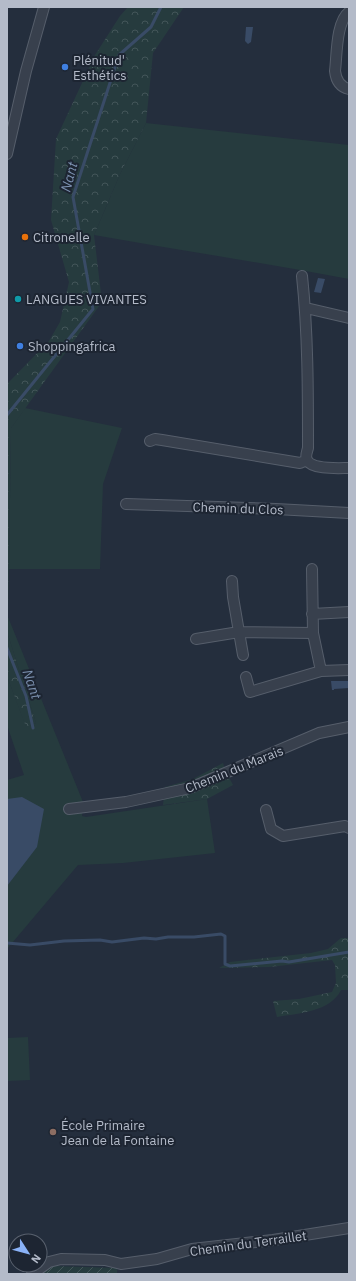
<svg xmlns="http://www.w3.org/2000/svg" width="356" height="1281" font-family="'IBM Plex Sans',sans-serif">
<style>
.grass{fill:#263b3e}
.forest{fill:url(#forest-crowns)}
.garden{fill:url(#garden-furrows)}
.water{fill:#394b66}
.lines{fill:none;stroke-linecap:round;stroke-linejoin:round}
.stream{stroke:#394b66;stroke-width:3}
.minor-casing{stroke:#565e6b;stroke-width:12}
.minor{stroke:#38404d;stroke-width:10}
.shop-dot{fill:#3f7fe0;stroke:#1d2532;stroke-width:1.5}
.food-dot{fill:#e8710a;stroke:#1d2532;stroke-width:1.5}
.culture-dot{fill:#0f9aa8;stroke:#1d2532;stroke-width:1.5}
.education-dot{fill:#8d6e63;stroke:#1d2532;stroke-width:1.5}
.labels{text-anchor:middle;stroke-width:4;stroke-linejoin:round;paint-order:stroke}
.poi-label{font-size:13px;fill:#b4bbc9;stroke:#1d2532;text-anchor:start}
.street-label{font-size:13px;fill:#b4bbc9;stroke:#1d2532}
.water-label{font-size:14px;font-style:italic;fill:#7c91b0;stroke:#1d2532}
</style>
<defs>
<pattern id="forest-crowns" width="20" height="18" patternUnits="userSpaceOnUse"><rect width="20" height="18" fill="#263b3e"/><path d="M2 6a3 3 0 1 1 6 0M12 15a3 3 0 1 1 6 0" fill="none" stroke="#435559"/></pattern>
<pattern id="garden-furrows" width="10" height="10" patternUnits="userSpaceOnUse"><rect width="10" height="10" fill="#263b3e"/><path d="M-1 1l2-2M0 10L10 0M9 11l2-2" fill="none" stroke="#435559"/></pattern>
</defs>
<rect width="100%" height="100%" fill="#242e3d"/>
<path class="grass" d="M146 123 349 145V279C264 263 179 250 94 235L120 174Z
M25 408 122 428 103 484 100 569H9L11 428Z
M8 617 83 802 82 816 86 817 207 799 215 853 123 863 78 865 7 949V780L24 775 7 725V676L26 726 36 723 7 632V618Z
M28 1037 30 1080 7 1081V1038Z"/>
<path class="forest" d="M128 7H184L153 53 146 123 120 174 94 235 102 302 11 428 8 617 7 618V384L49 341 60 322 69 282 51 220 56 139 95 55 120 16Z
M7 632 36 723 26 727 7 676Z
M223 763 225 770 233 785 207 799 163 805 165 787 193 779Z
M341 938H349V990H341C330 1012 299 1013 277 1017L273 1001 299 999 332 992 336 983 335 965 332 960 269 967 219 968 230 962 311 953 328 949Z"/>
<path class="garden" d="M53 1266 117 1268V1274H39Z"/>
<path class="water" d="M246 27H253L251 42 248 44 245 41Z
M318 278 325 279 321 293 314 292Z
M331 681H349V688L334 689V690H332Z
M22 797 44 809 37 847 7 886V799Z"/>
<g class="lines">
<path class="stream" d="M7 415 93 309 73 197 119 55 151 27 161 7
M7 648 26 696 33 728
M7 943 30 945 64 941 100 940 112 942 144 938 156 939 168 937H194L221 934 225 936V964L230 966 282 961 289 962 349 952"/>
<defs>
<path id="minor" d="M349 12C336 22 337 55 335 71 336 80 340 87 349 89
M7 154 26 71 44 7
M302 276C308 333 308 390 308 448 307 452 305 456 307 460 312 470 339 468 349 468
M306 308 349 318
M150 441 155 439 162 440 300 463 307 460
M126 504 276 509 349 513
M312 569 313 633 321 671 349 670
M232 581 233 597 239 632 313 633
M312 614 349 612
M196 639 239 632 243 655
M246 677 250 692 321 671
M69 809 126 802 190 788 319 733 349 727
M266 810 271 829 283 836 345 826 349 828
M32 1274 49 1262 61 1259 105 1260 121 1264 157 1259 192 1249 273 1240 349 1228"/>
</defs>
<use href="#minor" class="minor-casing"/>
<use href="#minor" class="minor"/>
</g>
<g class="shop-dot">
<circle cx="65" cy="67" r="4"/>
<circle cx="20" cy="346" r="4"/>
</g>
<circle class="food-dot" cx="25" cy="237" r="4"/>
<circle class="culture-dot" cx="18" cy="299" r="4"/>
<circle class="education-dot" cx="53" cy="1132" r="4"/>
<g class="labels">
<g class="poi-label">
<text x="73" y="65">Plénitud'<tspan x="73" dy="15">Esthétics</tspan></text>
<text x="33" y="242">Citronelle</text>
<text x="26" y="304">LANGUES VIVANTES</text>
<text x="28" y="351">Shoppingafrica</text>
<text x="61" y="1130">École Primaire<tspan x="61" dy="15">Jean de la Fontaine</tspan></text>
</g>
<g class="street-label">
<text transform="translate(238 508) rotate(2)" y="5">Chemin du Clos</text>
<text transform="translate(234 769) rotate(-22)" y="5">Chemin du Marais</text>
<text transform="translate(248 1243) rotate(-8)" y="5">Chemin du Terraillet</text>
</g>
<g class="water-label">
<text transform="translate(69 177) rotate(-75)" y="5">Nant</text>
<text transform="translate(32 684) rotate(71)" y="5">Nant</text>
</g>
</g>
<rect width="356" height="1281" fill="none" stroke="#b4bbc9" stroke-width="16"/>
<g transform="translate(28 1253) rotate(126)"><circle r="19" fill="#1d2532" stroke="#59616e"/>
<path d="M0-3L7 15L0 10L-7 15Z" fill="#8ab2f7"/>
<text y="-6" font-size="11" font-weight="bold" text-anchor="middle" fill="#b4bbc9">N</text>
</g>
</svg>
